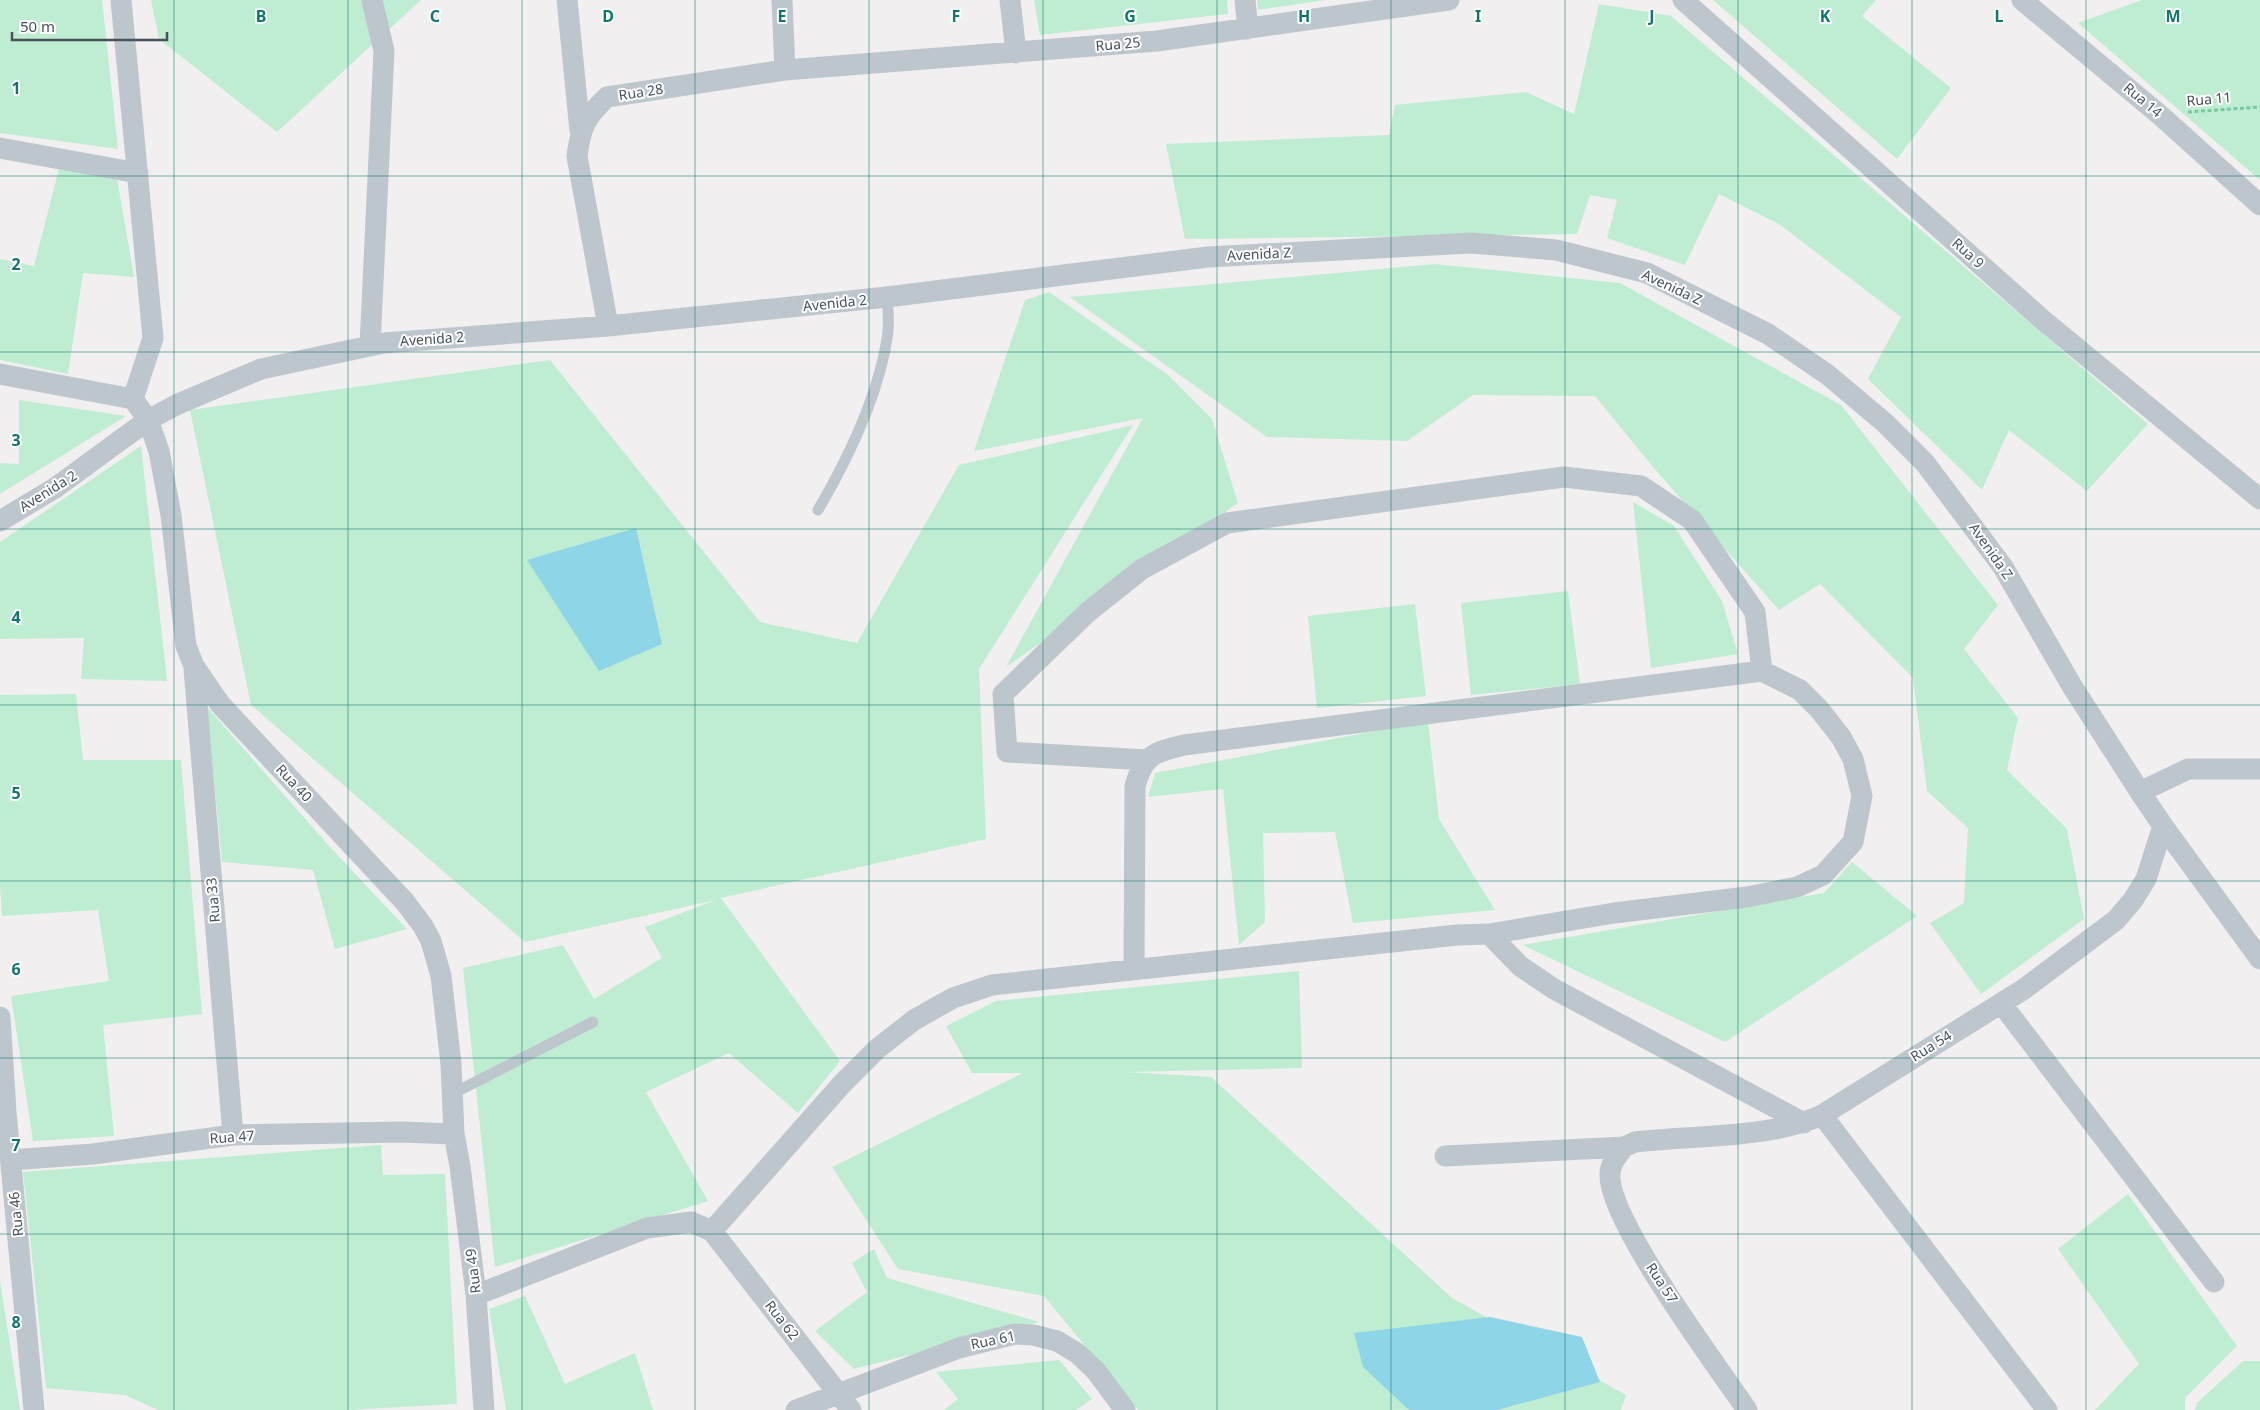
<svg xmlns="http://www.w3.org/2000/svg" width="2260" height="1410" font-family="'Noto Sans',sans-serif">
<style>
.green{fill:#bfedd1}
.water{fill:#8ed5e8}
.lines{fill:none;stroke-linecap:round;stroke-linejoin:round}
.path{stroke:#78c9a2;stroke-width:3;stroke-dasharray:4 2.5;stroke-linecap:butt}
.lane{stroke:#bec6cd;stroke-width:11}
.street{stroke:#bec6cd;stroke-width:21}
.grid{fill:none;stroke:#0f766e;stroke-width:1;stroke-opacity:0.55}
.labels{text-anchor:middle;stroke-width:4;stroke-linejoin:round;paint-order:stroke}
.street-label{font-size:14px;fill:#48525b;stroke:#fff}
.grid-label{font-size:16px;text-anchor:middle;font-weight:bold;fill:#0f766e;stroke:#fff;stroke-width:4;stroke-linejoin:round;paint-order:stroke}
</style>
<rect width="100%" height="100%" fill="#f1efef"/>
<path class="green" d="M0 0H102L118 149 0 133Z
M151 0H421L277 132 159 39Z
M1034 0H1227L1228 14 1040 35Z
M1257 0H1325L1258 10Z
M1713 0H1876L1862 16 1951 88 1897 159Z
M2142 0H2260V180L2078 23Z
M1599 4 1671 16 2148 424 2087 491 2009 430 1982 490 1868 379 1901 317 1779 224 1719 194 1685 265 1607 238 1617 200 1590 195 1577 234 1185 239 1166 144 1389 135 1395 105 1526 92 1574 114Z
M59 169 117 178 134 277 83 273 68 374 0 360V259L34 266Z
M1435 264 1620 283 1841 405 1998 605 1964 649 2018 718 2007 770 2067 829 2084 919 1981 994 1930 923 1964 903 1968 828 1927 791 1913 678 1820 584 1779 610 1653 467 1595 396 1473 395 1407 441 1267 437 1070 297Z
M1049 292 1168 375 1212 419 1238 503 1006 667 1143 418 974 451 1025 300Z
M550 360 760 622 857 643 959 465 1133 425 979 669 986 839 721 898 840 1061 798 1113 729 1053 646 1092 708 1201 495 1267 463 968 563 945 594 999 662 958 645 927 716 900 525 942 251 705 190 410Z
M19 400 126 416 0 494V463L19 464Z
M141 446 167 681 81 679 84 638 0 639V542Z
M1633 502 1674 526 1722 601 1738 654 1651 668Z
M1568 591 1580 684 1471 695 1461 603Z
M1415 604 1426 696 1317 708 1308 616Z
M76 694 83 760H181L202 1014 103 1025 114 1136 33 1141 11 996 109 981 98 910 2 916 0 886V695Z
M207 707 329 846 407 929 335 949 313 870 222 862Z
M1428 721 1439 819 1495 910 1353 923 1335 832 1263 833 1265 922 1239 945 1223 789 1148 797 1155 773Z
M1852 862 1917 916 1725 1042 1523 945 1824 893Z
M1299 971 1302 1068 1127 1072 1211 1077 1452 1298 1626 1395 1621 1410H1138L1044 1296 898 1269 832 1167 1023 1073H972L946 1026 996 1001Z
M381 1145 383 1175 445 1174 457 1404 347 1410H158L125 1395 46 1388 23 1172Z
M2128 1194 2237 1346 2185 1398V1410H2095L2139 1364 2058 1249Z
M874 1249 887 1278 1039 1322 854 1369 815 1331 867 1292 852 1263Z
M0 1280 20 1410H0Z
M525 1296 565 1384 635 1353 653 1410H506L489 1309Z
M1059 1360 1092 1399 1076 1410H944L958 1399 936 1372Z
M2243 1361H2260V1410H2195L2197 1403Z"/>
<path class="water" d="M636 528 662 644 599 671 527 560Z
M1490 1317 1582 1337 1600 1382 1497 1410H1409L1363 1367 1354 1333Z"/>
<g class="lines">
<path class="path" d="M2188 112 2260 107"/>
<path class="lane" d="M818 510C849 457 880 393 888 332 889 321 888 308 887 297
M452 1094 593 1022"/>
<path class="street" d="M121 0 153 338 133 399
M567 0 580 131
M1010 0 1016 53
M1245 0 1248 29
M1683 0 2044 321 2260 499
M2022 0 2160 115 2260 205
M785 70 1157 41 1449 0
M0 148 138 173
M608 326 577 156C581 126 585 118 607 97L785 70 782 0
M370 346 384 51 372 0
M0 374 133 399 148 420 159 451 171 515 186 646 194 666 220 704 405 902 423 926 431 941 441 976 451 1064 454 1134 460 1166 476 1295 484 1410
M0 521 55 488 148 420 178 404 261 369 384 343 608 326 887 297 1208 257 1471 243 1556 250 1647 273 1768 334 1828 375 1885 423 1925 463 2003 567 2072 686 2140 792 2163 826 2260 959
M194 669 233 1135
M1147 760 1007 752 1003 694 1088 612 1142 569 1227 523 1564 477 1641 486 1692 520 1755 612 1762 671
M2140 792 2188 769H2260
M1134 969 1135 786C1144 754 1155 752 1184 745L1762 671 1800 690 1819 709 1841 737 1853 759 1862 796 1853 842 1823 875 1797 887 1747 897 1614 913 1489 934
M2001 1003 2214 1282
M0 1017 6 1112 34 1410
M1822 1115 2047 1410
M1624 1147C1617 1155 1610 1164 1610 1174 1607 1219 1718 1367 1747 1410
M1445 1156 1624 1147 1635 1142C1694 1135 1769 1139 1822 1115L2024 989 2116 920 2133 900 2146 879 2163 826
M11 1160 93 1154 233 1135 401 1132 454 1134
M712 1231 842 1084 877 1049 914 1020 953 998 992 985 1457 935 1489 934 1520 966 1554 989 1804 1123
M476 1295 647 1228 691 1222 712 1231 851 1410
M796 1410 959 1348 1015 1334 1033 1335 1057 1341 1077 1353 1096 1371 1125 1410"/>
</g>
<path class="grid" d="M174 0V1410M348 0V1410M522 0V1410M695 0V1410M869 0V1410M1043 0V1410M1217 0V1410M1391 0V1410M1565 0V1410M1738 0V1410M1912 0V1410M2086 0V1410M0 176H2260M0 352H2260M0 529H2260M0 705H2260M0 881H2260M0 1058H2260M0 1234H2260"/>
<g class="labels">
<g class="street-label">
<text transform="translate(1118 44) rotate(-5)" y="5">Rua 25</text>
<text transform="translate(641 92) rotate(-9)" y="5">Rua 28</text>
<text transform="translate(2209 99) rotate(-5)" y="5">Rua 11</text>
<text transform="translate(2143 100) rotate(40)" y="5">Rua 14</text>
<text transform="translate(1968 253) rotate(42)" y="5">Rua 9</text>
<text transform="translate(1259 254) rotate(-3)" y="5">Avenida Z</text>
<text transform="translate(1672 287) rotate(25)" y="5">Avenida Z</text>
<text transform="translate(835 303) rotate(-6)" y="5">Avenida 2</text>
<text transform="translate(432 339) rotate(-4)" y="5">Avenida 2</text>
<text transform="translate(48 491) rotate(-32)" y="5">Avenida 2</text>
<text transform="translate(1991 551) rotate(55)" y="5">Avenida Z</text>
<text transform="translate(294 783) rotate(47)" y="5">Rua 40</text>
<text transform="translate(213 900) rotate(-95)" y="5">Rua 33</text>
<text transform="translate(1931 1046) rotate(-32)" y="5">Rua 54</text>
<text transform="translate(232 1137) rotate(-4)" y="5">Rua 47</text>
<text transform="translate(16 1214) rotate(-96)" y="5">Rua 46</text>
<text transform="translate(473 1271) rotate(-97)" y="5">Rua 49</text>
<text transform="translate(1662 1283) rotate(57)" y="5">Rua 57</text>
<text transform="translate(782 1320) rotate(52)" y="5">Rua 62</text>
<text transform="translate(993 1340) rotate(-12)" y="5">Rua 61</text>
</g>
</g>
<g class="grid-label">
<text x="261" y="22">B</text>
<text x="435" y="22">C</text>
<text x="608" y="22">D</text>
<text x="782" y="22">E</text>
<text x="956" y="22">F</text>
<text x="1130" y="22">G</text>
<text x="1304" y="22">H</text>
<text x="1478" y="22">I</text>
<text x="1652" y="22">J</text>
<text x="1825" y="22">K</text>
<text x="1999" y="22">L</text>
<text x="2173" y="22">M</text>
<text x="16" y="94">1</text>
<text x="16" y="270">2</text>
<text x="16" y="446">3</text>
<text x="16" y="623">4</text>
<text x="16" y="799">5</text>
<text x="16" y="975">6</text>
<text x="16" y="1151">7</text>
<text x="16" y="1328">8</text>
</g>
<path d="M12 32v8h155v-8" fill="none" stroke="#48525b" stroke-width="2.5"/>
<text x="20" y="32" font-size="15" fill="#48525b" stroke="#ffffff" stroke-width="4" paint-order="stroke">50 m</text>
</svg>
